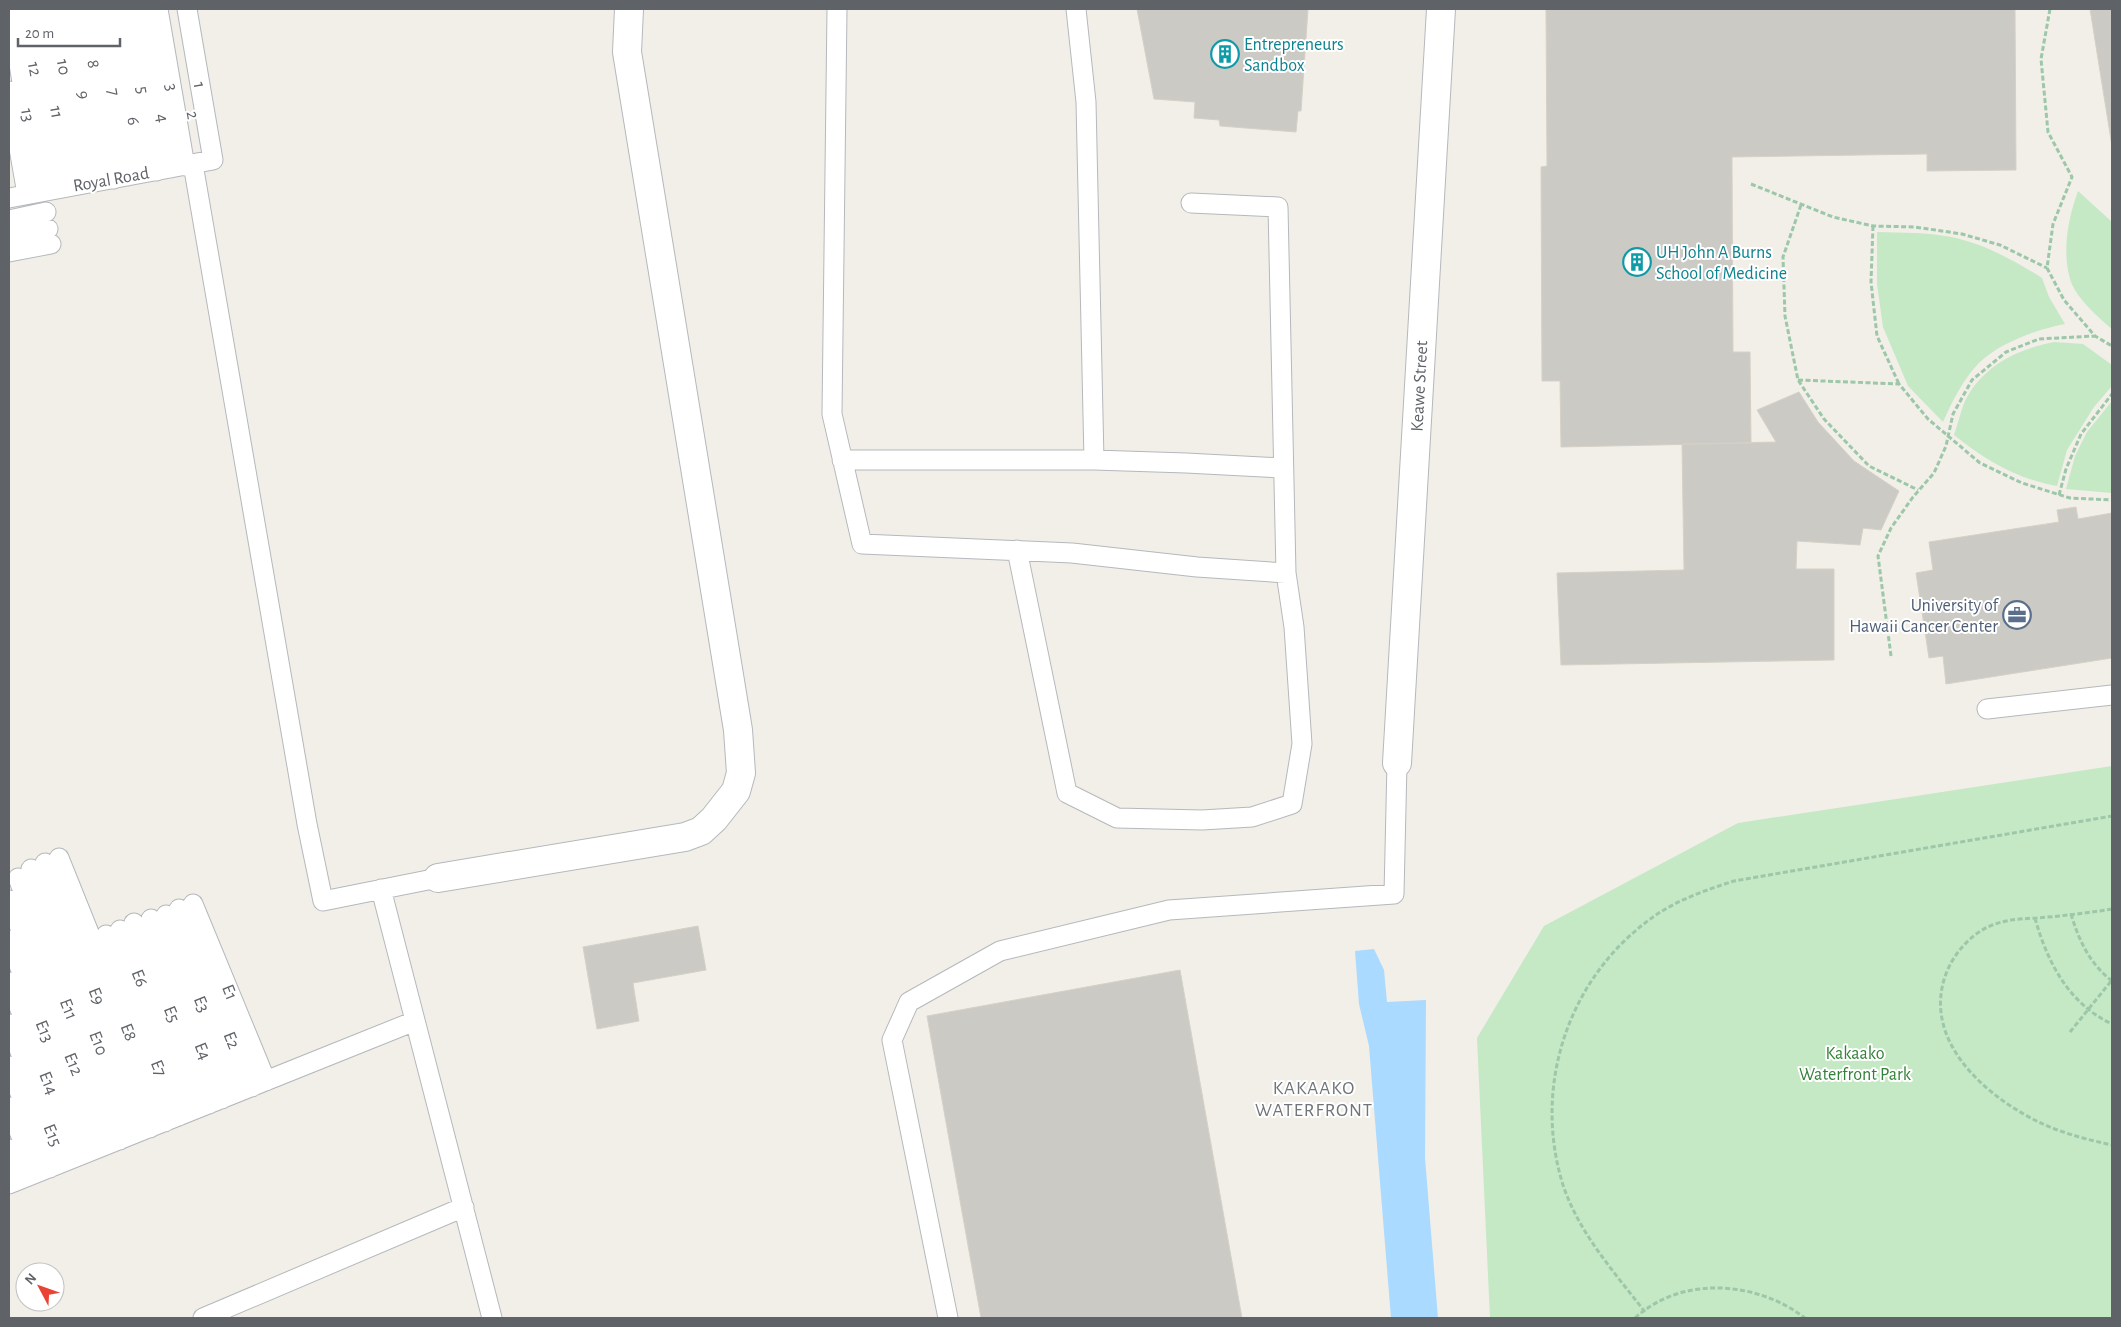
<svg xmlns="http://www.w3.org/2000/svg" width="2121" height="1327" font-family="'Alegreya Sans',sans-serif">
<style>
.green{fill:#c5e8c5}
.water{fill:#aadaff}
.building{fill:#cccac5;stroke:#d6d1c6}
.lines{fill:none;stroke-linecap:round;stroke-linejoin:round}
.lane-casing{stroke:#b5b8bc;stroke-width:21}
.street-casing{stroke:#b5b8bc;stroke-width:30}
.path{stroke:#9cc7a9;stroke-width:3;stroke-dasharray:5 2.5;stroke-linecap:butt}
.lane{stroke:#fff;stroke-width:19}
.street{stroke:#fff;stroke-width:28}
.labels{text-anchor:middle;stroke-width:4;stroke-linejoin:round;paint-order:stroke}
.culture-label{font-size:18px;fill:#0d838f;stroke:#fff;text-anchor:start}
.street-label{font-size:18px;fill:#5f6368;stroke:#fff}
.service-label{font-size:18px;fill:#4e5e75;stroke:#fff;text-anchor:end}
.park-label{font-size:18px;fill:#348238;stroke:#fff}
.neighbourhood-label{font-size:19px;letter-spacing:1px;fill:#70757a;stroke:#fff}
</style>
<rect width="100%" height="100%" fill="#f1efe8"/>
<path class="green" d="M2078 191 2112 222V329C2098 317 2075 297 2070 279 2062 250 2068 219 2078 191Z
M1877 232C1901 233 1927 232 1951 237 1985 244 2013 260 2042 278L2049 297 2065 324C2038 329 1999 343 1979 363 1963 379 1952 402 1943 422L1908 386 1883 327 1877 284Z
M2054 342 2083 344 2112 365V386L2094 407 2067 450 2057 486C2017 479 1985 460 1954 435 1957 426 1960 415 1963 406 1978 368 2017 349 2054 342Z
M2112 401V493L2066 489 2075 456 2087 432Z
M2112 766V1318H1490L1477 1038 1544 926 1738 823Z"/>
<path class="water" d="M1374 949 1384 970 1387 1002 1426 1000 1425 1158 1438 1318H1391L1369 1046 1359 1004 1355 951Z"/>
<path class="building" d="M1137 9H1308L1301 111H1298L1296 132 1220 126 1219 120 1194 118 1195 102 1154 99Z
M1546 9H2015L2016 170 1927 171V154L1732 157 1733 352H1750L1751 443 1561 447 1560 381H1542L1541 167 1547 166Z
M2090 9H2112V146Z
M1799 392 1818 422 1854 461 1899 491 1881 530 1863 528 1860 545 1797 541 1796 569H1834V660L1561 665 1557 573 1684 570 1682 444 1776 442 1757 410Z
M2076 507 2078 519 2112 513V658L1946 684 1943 656 1929 658 1916 573 1933 570 1929 542 2059 522 2057 510Z
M698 926 706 970 633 983 639 1021 597 1029 583 947Z
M1180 970 1242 1318H981L927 1016Z"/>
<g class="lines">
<defs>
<path id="lane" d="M10 9 40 192
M24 9 56 189
M39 9 69 186
M54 9 84 184
M69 9 100 181
M84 9 114 179
M99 9 128 176
M114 9 143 173
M129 9 157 171
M144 9 171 168
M158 9 185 166
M837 9 832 414 862 544 1072 553 1197 567 1286 573 1278 207 1191 203
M1076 9 1086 102 1094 460
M9 91 27 194
M193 164 307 824 323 901 438 878
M9 198 213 160 187 9
M9 220 46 212
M9 237 48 229
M9 252 51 244
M842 460H1094L1186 463 1282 468
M1017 550 1067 793 1117 818 1202 820 1252 817 1292 804 1302 744 1294 627 1286 573
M1987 709 2112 695
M59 858 165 1122
M45 863 150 1128
M31 869 134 1134
M18 878 120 1140
M381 889 492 1318
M9 900 106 1145
M193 904 266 1081
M179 909 252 1087
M166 915 238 1092
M151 919 222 1099
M134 923 209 1104
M120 930 193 1110
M106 935 179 1116
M9 940 92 1150
M9 982 79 1156
M9 1024 64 1162
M9 1066 50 1168
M9 1107 36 1173
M9 1149 21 1179
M9 1184 415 1021
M203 1318 464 1207
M948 1318 892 1040 909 1002 1000 951 1169 910 1394 894 1397 763"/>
<path id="street" d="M1397 763 1441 9
M438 878 685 837 701 831 714 819 736 791 741 773 738 730 627 52 629 9"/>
</defs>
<use href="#lane" class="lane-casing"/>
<use href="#street" class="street-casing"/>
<path class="path" d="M2050 9 2041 59 2048 132 2072 177 2053 224 2047 268 2064 300 2095 336 2112 346
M1751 184 1833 217 1873 226 1915 227 1962 234 2000 245 2047 268
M1801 205 1783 257 1785 316 1798 380 1824 419 1869 466 1918 490
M1873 226 1871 282 1877 336 1899 384
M1798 380 1899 384 1928 419 1980 463 2022 483 2070 498 2112 500
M2059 495 2066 469 2081 434 2112 394
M1891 656 1878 556 1891 528 1913 497 1934 473 1946 446 1953 414 1972 380 2006 352 2039 339 2095 336
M2112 909C2087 913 2062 916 2037 918 2016 919 1997 920 1979 932 1960 945 1946 966 1942 988 1930 1050 1993 1101 2043 1124 2065 1134 2089 1140 2112 1145
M2071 914C2079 941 2090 964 2112 981
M2035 918C2047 962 2069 1004 2112 1024
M2070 1032 2112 980
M1645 1312C1614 1272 1579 1233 1563 1185 1533 1089 1566 984 1645 923 1671 902 1703 891 1734 881L2112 816
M1635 1318C1682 1275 1757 1281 1805 1318"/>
<use href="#lane" class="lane"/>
<use href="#street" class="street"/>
</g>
<defs>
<symbol id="building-ring" viewBox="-11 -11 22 22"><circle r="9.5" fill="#fff" stroke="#0f9aa8" stroke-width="1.5"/><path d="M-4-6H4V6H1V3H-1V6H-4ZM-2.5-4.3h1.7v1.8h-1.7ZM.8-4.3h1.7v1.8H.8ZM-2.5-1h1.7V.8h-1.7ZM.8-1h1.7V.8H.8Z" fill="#0f9aa8"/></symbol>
<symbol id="office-ring" viewBox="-11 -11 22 22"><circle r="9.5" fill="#fff" stroke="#5c6f8a" stroke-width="1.5"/><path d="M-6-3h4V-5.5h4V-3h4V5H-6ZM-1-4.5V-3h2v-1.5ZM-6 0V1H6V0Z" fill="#5c6f8a"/></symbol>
</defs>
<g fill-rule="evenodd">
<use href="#building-ring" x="1209" y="38" width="32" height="32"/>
<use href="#building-ring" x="1621" y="246" width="32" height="32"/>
<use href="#office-ring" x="2001" y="599" width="32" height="32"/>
</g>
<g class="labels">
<g class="culture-label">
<text x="1244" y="50">Entrepreneurs<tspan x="1244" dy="21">Sandbox</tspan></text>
<text x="1656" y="258">UH John A Burns<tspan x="1656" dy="21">School of Medicine</tspan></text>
</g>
<g class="street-label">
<text transform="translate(94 64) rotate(80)" y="6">8</text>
<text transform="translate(64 67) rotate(80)" y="6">10</text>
<text transform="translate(35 69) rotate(80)" y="6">12</text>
<text transform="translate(200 85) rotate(80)" y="6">1</text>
<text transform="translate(172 87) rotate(80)" y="6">3</text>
<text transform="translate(143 90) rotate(80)" y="6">5</text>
<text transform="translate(114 92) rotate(80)" y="6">7</text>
<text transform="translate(84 95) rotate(80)" y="6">9</text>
<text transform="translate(57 112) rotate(80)" y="6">11</text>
<text transform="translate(28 115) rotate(81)" y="6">13</text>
<text transform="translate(193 115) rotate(80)" y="6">2</text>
<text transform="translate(163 118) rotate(80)" y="6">4</text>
<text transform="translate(134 121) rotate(80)" y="6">6</text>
<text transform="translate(111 179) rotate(-10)" y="6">Royal Road</text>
<text transform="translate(1419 386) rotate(-87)" y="6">Keawe Street</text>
<text transform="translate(140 978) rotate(68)" y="6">E6</text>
<text transform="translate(230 992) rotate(68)" y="6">E1</text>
<text transform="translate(97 996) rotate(68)" y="6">E9</text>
<text transform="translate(202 1004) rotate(68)" y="6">E3</text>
<text transform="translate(69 1009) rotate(69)" y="6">E11</text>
<text transform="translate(172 1014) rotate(68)" y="6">E5</text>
<text transform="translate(45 1031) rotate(68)" y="6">E13</text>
<text transform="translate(129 1032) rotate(68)" y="6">E8</text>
<text transform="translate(232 1040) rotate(68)" y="6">E2</text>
<text transform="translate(99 1043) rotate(69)" y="6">E10</text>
<text transform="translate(203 1051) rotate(68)" y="6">E4</text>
<text transform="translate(74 1064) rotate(68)" y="6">E12</text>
<text transform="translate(159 1068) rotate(68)" y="6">E7</text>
<text transform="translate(49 1083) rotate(68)" y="6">E14</text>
<text transform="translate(53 1135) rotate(68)" y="6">E15</text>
</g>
<g class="service-label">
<text x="1998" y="611">University of<tspan x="1998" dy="21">Hawaii Cancer Center</tspan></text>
</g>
<g class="park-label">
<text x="1855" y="1059">Kakaako<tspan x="1855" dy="21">Waterfront Park</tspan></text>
</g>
<g class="neighbourhood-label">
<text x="1314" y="1094">KAKAAKO<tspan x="1314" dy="22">WATERFRONT</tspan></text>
</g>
</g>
<rect width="2121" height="1327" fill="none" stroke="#5f6368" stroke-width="20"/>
<g transform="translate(40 1287) rotate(311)"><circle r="24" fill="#ffffff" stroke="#bfc1c3"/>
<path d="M0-4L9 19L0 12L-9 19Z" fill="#ea4335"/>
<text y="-8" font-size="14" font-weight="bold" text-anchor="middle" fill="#5f6368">N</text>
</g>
<path d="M18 38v8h102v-8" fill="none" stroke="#5f6368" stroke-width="2.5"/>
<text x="25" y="38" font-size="15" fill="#5f6368" stroke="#ffffff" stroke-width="4" paint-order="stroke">20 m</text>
</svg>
